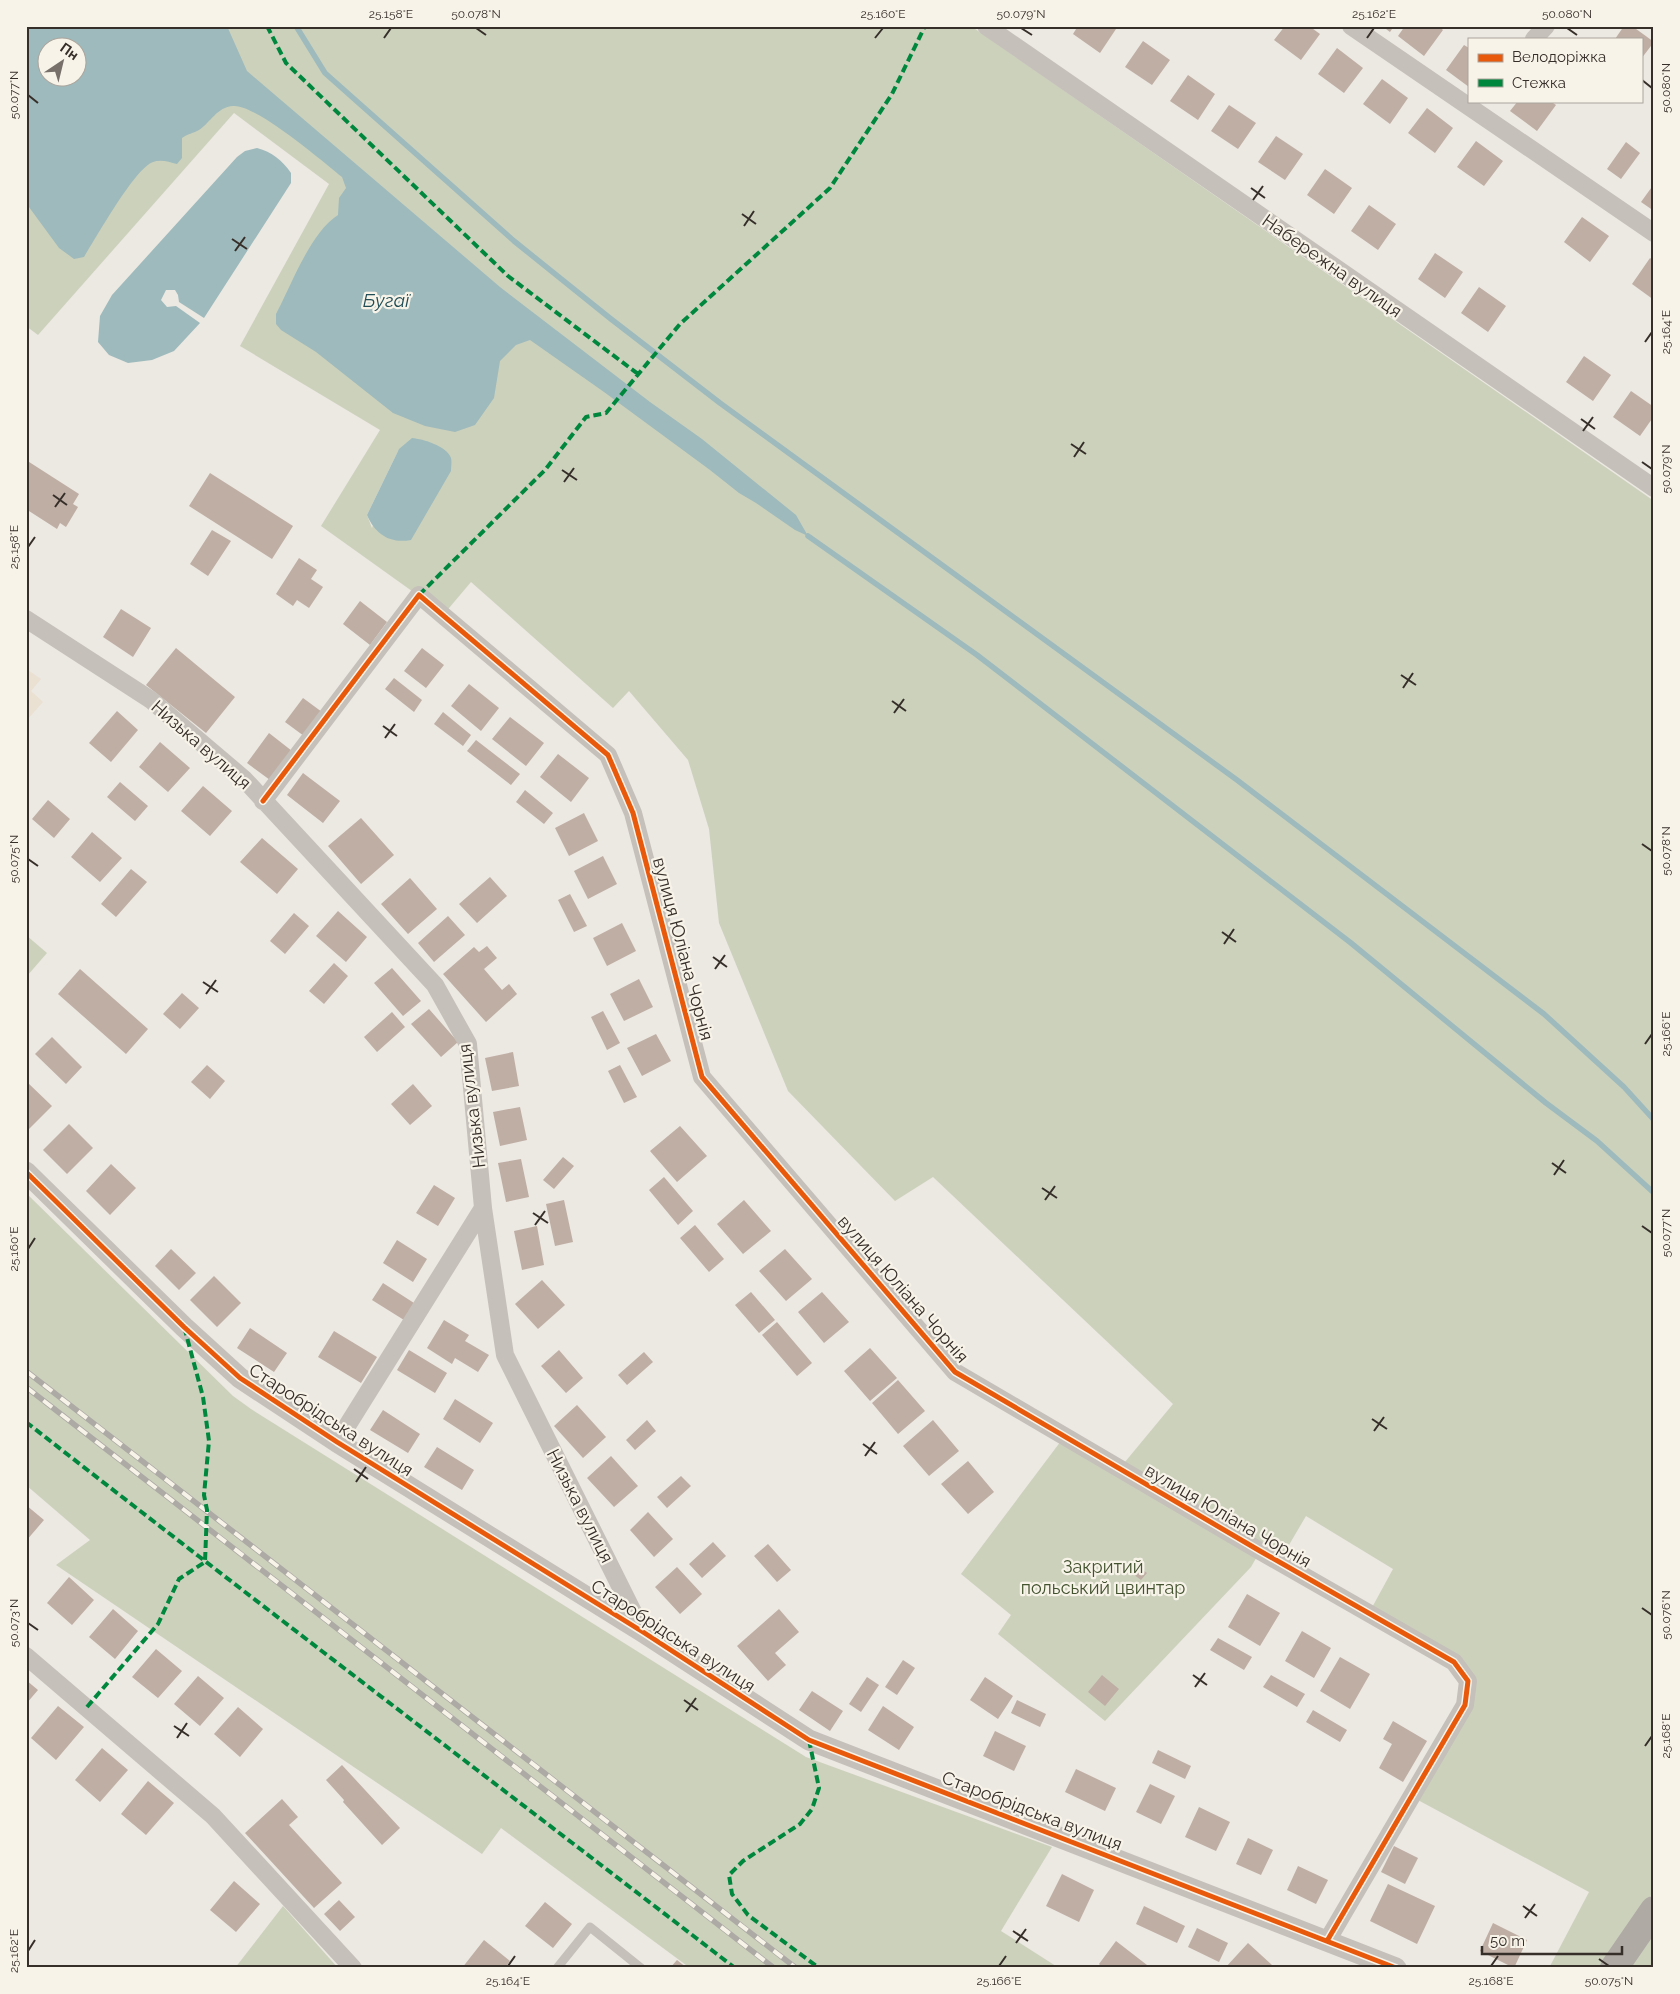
<svg xmlns="http://www.w3.org/2000/svg" width="1680" height="1994" font-family="Raleway,sans-serif">
<style>
.green{fill:#ccd1bc;fill-rule:evenodd}
.plaza{fill:#eae1d2}
.water{fill:#9ebabc;fill-rule:evenodd}
.lines{fill:none;stroke-linecap:round;stroke-linejoin:round}
.stream{stroke:#9ebabc;stroke-width:5.5}
.building{fill:#bfaea4}
.service{stroke:#c5c0ba;stroke-width:9}
.minor{stroke:#c5c0ba;stroke-width:18}
.tertiary{stroke:#c5c0ba;stroke-width:21}
.trunk{stroke:#b0aaa5;stroke-width:28}
.rail-casing{stroke:#ada9a5;stroke-width:5.5}
.rail{stroke:#f8f3e9;stroke-width:4;stroke-dasharray:11;stroke-linecap:butt}
.quiet{stroke:#00873e;stroke-width:4;stroke-dasharray:8 4;stroke-linecap:butt}
.cycleway-casing{stroke:#f8f3e9;stroke-width:8}
.cycleway{stroke:#e8590c;stroke-width:5}
.ticks{fill:none;stroke:#362e29;stroke-width:2}
.labels{text-anchor:middle;stroke-width:4.5;stroke-linejoin:round;paint-order:stroke}
.street-label{font-size:18px;fill:#362e29;stroke:#f8f3e9}
.park-label{font-size:18px;fill:#42522e;stroke:#f8f3e9}
.water-label{font-size:19px;font-style:italic;fill:#204d55;stroke:#f8f3e9}
.neatline{fill:none;stroke:#362e29;stroke-width:2}
.ticks-label{font-size:12px;text-anchor:middle;fill:#362e29}
</style>
<rect width="100%" height="100%" fill="#ece8e2"/>
<path class="green" d="M26 26H971L1654 501V1891L1600 1968H1549L1589 1892 1416 1799 1468 1681 1369 1613 1393 1569 1306 1516 1279 1562 1120 1468 1173 1404 933 1177 895 1201 788 1091 719 923 709 829 688 760 629 691 613 708 471 582 444 614 321 526 380 430 240 346 329 184 234 113 38 335 26 326ZM48 48H78V78H48ZM399 449 372 528 367 515Z
M26 935 47 953 27 976H26Z
M26 1193 233 1396 251 1409 806 1757 1052 1847 1001 1931 1059 1968H690L501 1828 482 1854 56 1565 90 1540 26 1485Z
M1064 1437 1259 1553 1251 1567 1105 1721 998 1634 1011 1615 961 1574Z
M283 1906 338 1968H235Z
M1654 1924V1968H1623Z"/>
<path class="plaza" d="M28 670 41 679 31 691 43 702 26 721V672Z"/>
<path class="water" d="M26 26H227L247 71 500 287 650 402 702 439 796 515 808 536 795 530 756 503 739 493 710 470 604 392 530 340 516 345 500 361 494 398 475 425 455 432 425 426 393 413 316 352 281 330 276 324V314C292 284 310 233 338 215L339 198 346 188 342 177C322 161 256 104 233 106 217 107 211 122 199 130 194 133 187 134 182 138V158L177 164C169 162 161 159 153 162 135 168 96 238 84 257L74 259 59 248 26 203ZM48 48H78V78H48Z
M257 148C272 152 282 160 291 173V183L204 318 179 302 178 295 175 290H166L161 300 167 307 176 306 200 323 174 351 152 360 128 363 109 355 98 342 100 316 112 295 237 157 245 151Z
M412 438C423 439 447 446 451 458 452 462 451 467 451 471L411 540C390 544 375 534 367 515L399 449Z"/>
<g class="lines">
<path class="stream" d="M296 26 325 73 514 241 611 319 720 403 1237 780 1544 1014 1624 1087 1654 1120
M808 536 977 655 1351 943 1546 1103 1597 1141 1654 1193"/>
</g>
<path class="building" d="M1078 26H1118L1100 53 1073 34Z
M1285 26H1309L1320 34 1301 60 1274 40Z
M1382 26H1394L1390 32Z
M1405 26H1438L1443 30 1424 56 1398 36Z
M1624 26H1632L1654 42 1641 59V39H1615Z
M1143 41 1170 60 1152 85 1125 67Z
M1464 45 1469 48V87L1446 70Z
M1337 48 1363 68 1344 93 1318 74Z
M1188 75 1215 94 1198 120 1170 101Z
M1382 79 1408 98 1390 124 1363 104Z
M1518 101H1550L1556 105 1537 131 1510 111Z
M1229 105 1256 123 1238 149 1211 131Z
M1427 108 1453 128 1435 153 1408 133Z
M1276 136 1303 154 1285 180 1258 162Z
M1476 141 1503 161 1484 186 1457 167Z
M1626 142 1640 153 1621 179 1607 169Z
M1325 169 1352 188 1334 214 1307 195Z
M1654 184V211L1641 202Z
M1369 205 1396 224 1378 250 1351 231Z
M1582 217 1609 236 1590 262 1564 242Z
M1435 253 1463 272 1445 298 1418 279Z
M1650 258 1654 261V300L1632 284Z
M1479 287 1506 306 1488 332 1461 313Z
M1584 356 1611 375 1593 401 1566 382Z
M1631 391 1654 407V416L1640 436 1613 417Z
M26 460 79 494 73 504 78 507 66 527 60 523 57 529 29 511 26 515Z
M210 473 293 526 272 559 189 506Z
M212 530 231 541 208 576 190 564Z
M299 558 317 570 311 579 323 587 309 608 297 600 293 606 276 594Z
M360 601 387 622 370 645 343 624Z
M121 609 151 628 133 657 103 637Z
M176 648 235 697 206 733 146 685Z
M422 648 444 665 426 688 404 671Z
M394 678 422 700 414 712 385 689Z
M469 684 499 708 481 731 451 706Z
M303 698 322 712 304 736 285 722Z
M117 711 138 730 111 762 89 743Z
M443 712 471 735 463 746 434 724Z
M510 717 544 743 526 766 492 739Z
M269 733 292 751 270 780 247 763Z
M476 740 520 774 511 785 467 751Z
M160 742 190 768 168 792 139 767Z
M558 754 589 778 571 802 540 777Z
M303 773 340 801 323 823 287 795Z
M120 782 148 806 135 821 107 797Z
M203 786 232 811 210 836 181 811Z
M525 790 553 813 544 824 516 802Z
M48 800 70 819 54 838 32 819Z
M584 813 598 841 569 856 555 828Z
M361 818 394 855 361 884 328 846Z
M92 832 122 858 100 882 71 857Z
M262 838 298 869 277 894 240 862Z
M603 856 617 884 588 899 574 871Z
M131 869 147 882 116 917 101 904Z
M490 877 507 896 477 923 459 904Z
M410 878 437 909 408 934 381 904Z
M570 894 587 926 574 932 558 900Z
M338 911 367 937 346 962 316 936Z
M294 913 309 926 285 954 270 941Z
M448 916 465 935 434 962 418 943Z
M622 923 636 951 607 966 593 938Z
M487 946 497 958 484 969 502 990 509 984 517 994 486 1022 443 974 474 947 479 952Z
M334 963 348 976 324 1004 309 991Z
M392 968 421 1001 403 1016 374 983Z
M80 969 148 1029 126 1054 58 994Z
M639 979 653 1007 624 1021 610 994Z
M182 993 199 1008 180 1029 163 1014Z
M429 1009 458 1042 441 1057 411 1024Z
M603 1011 620 1043 607 1050 591 1017Z
M392 1012 405 1027 377 1052 364 1037Z
M656 1034 671 1061 642 1076 627 1048Z
M52 1037 82 1067 66 1084 35 1054Z
M513 1052 519 1086 492 1091 485 1058Z
M207 1065 225 1081 210 1099 191 1082Z
M620 1065 637 1097 624 1103 608 1071Z
M27 1082 52 1106 26 1132V1083Z
M413 1084 432 1106 410 1125 391 1104Z
M520 1107 527 1140 500 1146 493 1112Z
M69 1124 93 1148 67 1174 43 1150Z
M680 1126 707 1156 677 1182 650 1151Z
M563 1157 574 1166 554 1189 543 1180Z
M521 1159 529 1197 506 1202 498 1163Z
M111 1164 136 1188 110 1215 86 1191Z
M664 1177 693 1211 678 1225 649 1190Z
M434 1185 455 1198 438 1226 416 1213Z
M564 1200 573 1242 555 1246 546 1204Z
M744 1200 771 1231 743 1254 717 1224Z
M695 1225 724 1259 709 1272 680 1238Z
M537 1226 544 1265 522 1270 514 1231Z
M397 1240 427 1259 413 1282 383 1263Z
M171 1249 196 1273 179 1290 155 1266Z
M785 1249 812 1279 786 1301 759 1271Z
M214 1276 241 1303 217 1327 190 1300Z
M542 1280 565 1305 538 1329 515 1304Z
M383 1283 414 1303 404 1320 372 1300Z
M751 1292 775 1320 759 1333 735 1305Z
M822 1292 849 1322 824 1343 798 1312Z
M444 1320 469 1335 465 1341 489 1355 478 1372 455 1358 452 1364 427 1348Z
M777 1322 812 1363 797 1376 762 1335Z
M250 1328 287 1353 274 1372 237 1348Z
M334 1331 377 1357 361 1383 318 1357Z
M870 1348 897 1378 870 1401 844 1371Z
M409 1350 447 1373 435 1393 397 1370Z
M559 1350 583 1378 566 1393 541 1366Z
M644 1352 653 1362 627 1385 618 1375Z
M898 1380 925 1411 898 1434 872 1403Z
M455 1399 493 1423 480 1443 443 1419Z
M577 1405 606 1437 583 1458 554 1426Z
M383 1410 420 1434 408 1453 370 1430Z
M647 1420 656 1431 635 1450 626 1440Z
M933 1420 959 1451 929 1476 903 1446Z
M437 1447 474 1470 462 1490 424 1467Z
M611 1456 638 1486 614 1507 587 1478Z
M968 1461 994 1492 968 1514 941 1484Z
M681 1476 691 1486 667 1508 657 1497Z
M26 1505 44 1520 26 1541Z
M648 1512 673 1539 654 1557 630 1530Z
M713 1542 726 1556 702 1578 689 1564Z
M768 1544 791 1570 777 1582 754 1556Z
M677 1567 702 1594 680 1614 655 1587Z
M1139 1567 1147 1573 1141 1580 1133 1574Z
M69 1577 94 1600 72 1625 47 1603Z
M1247 1594 1280 1613 1260 1646 1228 1627Z
M113 1609 138 1631 115 1659 89 1637Z
M779 1609 799 1632 775 1653 786 1665 768 1681 737 1646Z
M1302 1631 1331 1648 1314 1678 1285 1661Z
M1218 1638 1252 1657 1244 1670 1210 1650Z
M156 1649 182 1671 158 1698 132 1677Z
M1340 1657 1370 1674 1350 1709 1320 1691Z
M903 1660 915 1668 897 1695 885 1687Z
M1102 1675 1119 1689 1105 1706 1088 1692Z
M1271 1675 1305 1694 1297 1707 1263 1687Z
M198 1676 224 1698 200 1726 174 1704Z
M867 1677 879 1685 861 1712 849 1704Z
M985 1677 1013 1696 998 1719 970 1700Z
M26 1680 38 1690 26 1704Z
M812 1691 843 1711 830 1731 799 1710Z
M1017 1700 1046 1714 1040 1727 1011 1713Z
M58 1706 84 1727 56 1760 31 1738Z
M883 1706 914 1727 899 1750 868 1730Z
M238 1707 263 1729 240 1757 214 1734Z
M1313 1710 1347 1730 1340 1742 1306 1722Z
M1393 1721 1427 1741 1403 1782 1379 1768 1392 1744 1383 1739Z
M995 1731 1026 1746 1014 1771 983 1756Z
M102 1748 128 1770 100 1802 75 1780Z
M1158 1750 1191 1766 1185 1779 1152 1763Z
M342 1765 400 1828 382 1845 343 1802 344 1800 326 1780Z
M1076 1769 1116 1788 1105 1811 1065 1792Z
M148 1781 174 1803 146 1835 121 1814Z
M1150 1784 1175 1796 1161 1824 1136 1812Z
M282 1799 298 1817 289 1825 342 1883 314 1908 245 1833Z
M1199 1807 1230 1822 1216 1851 1185 1837Z
M1248 1838 1273 1850 1261 1875 1236 1864Z
M1394 1846 1418 1858 1405 1884 1381 1872Z
M1298 1866 1328 1880 1316 1904 1287 1890Z
M1062 1874 1094 1890 1079 1922 1046 1906Z
M234 1881 260 1904 236 1932 210 1910Z
M1388 1884 1435 1906 1417 1944 1370 1921Z
M339 1900 355 1917 340 1931 324 1914Z
M545 1902 572 1924 553 1948 525 1926Z
M1144 1906 1185 1926 1177 1943 1136 1924Z
M1493 1923 1527 1940 1514 1968 1480 1951Z
M1197 1928 1228 1943 1219 1962 1188 1947Z
M484 1940 510 1961 505 1968H462Z
M1116 1941 1147 1965 1145 1968H1103L1099 1964Z
M1248 1943 1272 1965 1270 1968H1225Z
M677 1960 687 1968H670Z"/>
<g class="lines">
<path class="service" d="M557 1968 590 1927 641 1968"/>
<path class="minor" d="M986 26 1654 488
M1351 26 1654 233
M1534 39 1546 26
M26 619 151 700 244 779 435 985 468 1044 483 1208 505 1355 643 1632
M263 801 419 595 608 755 633 813 702 1077 955 1372 1260 1551 1454 1662 1468 1681 1465 1705 1327 1941
M337 1442 483 1208
M26 1656 213 1816 353 1968"/>
<path class="tertiary" d="M26 1172 184 1327 240 1378 337 1442 643 1632 809 1740 1396 1968"/>
<path class="trunk" d="M1614 1968 1654 1910"/>
<defs>
<path id="rail" d="M26 1371 796 1968
M26 1387 774 1968"/>
</defs>
<use href="#rail" class="rail-casing"/>
<use href="#rail" class="rail"/>
<path class="quiet" d="M267 26 286 63 508 276 638 374
M419 595 545 470 586 417 606 413 680 324 830 188 892 94 925 26
M26 1422C261 1606 499 1786 735 1968
M87 1707 158 1624 179 1579 205 1562 207 1510 204 1495 209 1441 203 1397 185 1330
M809 1740 819 1788 812 1809 800 1824 743 1861 729 1875 732 1894 748 1915 819 1968"/>
<defs>
<path id="cycleway" d="M263 801 419 595 608 755 633 813 702 1077 955 1372 1260 1551 1454 1662 1468 1681 1465 1705 1327 1941
M26 1172 184 1327 240 1378 337 1442 643 1632 809 1740 1396 1968"/>
</defs>
<use href="#cycleway" class="cycleway-casing"/>
<use href="#cycleway" class="cycleway"/>
</g>
<path class="ticks" d="M476 28 486 35M1021 28 1032 35M1567 28 1577 35M384 38 391 28M875 38 883 28M1367 38 1374 28M1642 80 1652 88M28 95 38 103M1251 188 1265 198M1253 200 1263 186M742 214 756 224M744 226 754 211M232 239 247 249M235 251 245 237M1645 342 1652 332M1581 419 1595 429M1583 431 1593 417M1071 444 1086 454M1074 457 1084 442M1642 462 1652 469M562 470 577 480M564 482 574 468M53 495 67 505M55 507 65 493M28 547 35 537M1401 675 1416 685M1403 688 1413 673M892 701 906 711M894 713 904 699M383 726 397 736M385 738 395 724M1642 844 1652 851M28 859 38 866M1222 932 1236 942M1224 944 1234 929M713 957 727 967M715 969 725 955M203 982 218 992M206 994 216 980M1645 1044 1652 1034M1552 1163 1566 1173M1554 1175 1564 1160M1042 1188 1057 1198M1045 1200 1055 1186M533 1213 548 1223M535 1225 545 1211M1642 1226 1652 1233M28 1249 35 1238M1372 1419 1387 1429M1374 1431 1384 1417M863 1444 877 1454M865 1456 875 1442M354 1469 368 1479M356 1482 366 1467M1642 1608 1652 1615M28 1623 38 1630M1193 1675 1207 1685M1195 1687 1205 1673M684 1700 698 1710M686 1712 696 1698M174 1726 189 1736M177 1738 187 1723M1645 1746 1652 1736M1523 1906 1537 1916M1525 1918 1535 1904M1013 1931 1028 1941M1016 1943 1026 1929M28 1951 35 1940M1599 1959 1609 1966M508 1966 515 1956M999 1966 1006 1956M1491 1966 1498 1956"/>
<g class="labels">
<g class="street-label">
<text transform="translate(1332 266) rotate(35)" y="6">Набережна вулиця</text>
<text transform="translate(201 745) rotate(41)" y="6">Низька вулиця</text>
<text transform="translate(683 949) rotate(75)" y="6">вулиця Юліана Чорнія</text>
<text transform="translate(472 1106) rotate(-97)" y="6">Низька вулиця</text>
<text transform="translate(903 1289) rotate(49)" y="6">вулиця Юліана Чорнія</text>
<text transform="translate(331 1420) rotate(33)" y="6">Старобрідська вулиця</text>
<text transform="translate(580 1506) rotate(63)" y="6">Низька вулиця</text>
<text transform="translate(1228 1516) rotate(30)" y="6">вулиця Юліана Чорнія</text>
<text transform="translate(673 1636) rotate(33)" y="6">Старобрідська вулиця</text>
<text transform="translate(1032 1811) rotate(21)" y="6">Старобрідська вулиця</text>
</g>
<g class="park-label">
<text x="1103" y="1573">Закритий<tspan x="1103" dy="21">польський цвинтар</tspan></text>
</g>
<g class="water-label">
<text x="386" y="307">Бугаї</text>
</g>
</g>
<rect width="1680" height="1994" fill="none" stroke="#f8f3e9" stroke-width="55"/>
<rect x="1468" y="38" width="175" height="65" fill="#f8f3e9" stroke="#aaa49c"/>
<rect x="1478" y="54" width="25" height="8" fill="#e8590c" stroke="#aaa49c"/>
<text x="1512" y="62" font-size="15" fill="#362e29">Велодоріжка</text>
<rect x="1478" y="79" width="25" height="8" fill="#00873e" stroke="#aaa49c"/>
<text x="1512" y="88" font-size="15" fill="#362e29">Стежка</text>
<g transform="translate(62 62) rotate(35)"><circle r="24" fill="#f8f3e9" stroke="#aaa49c"/>
<path d="M0-4L9 19L0 12L-9 19Z" fill="#766f6a"/>
<text y="-8" font-size="14" font-weight="bold" text-anchor="middle" fill="#362e29">Пн</text>
</g>
<path d="M1482 1946v8h140v-8" fill="none" stroke="#362e29" stroke-width="2.5"/>
<text x="1490" y="1946" font-size="15" fill="#362e29" stroke="#f8f3e9" stroke-width="4" paint-order="stroke">50 m</text>
<rect x="28" y="28" width="1624" height="1938" class="neatline"/>
<g class="ticks-label">
<text x="391" y="18">25.158°E</text>
<text x="476" y="18">50.078°N</text>
<text x="883" y="18">25.160°E</text>
<text x="1021" y="18">50.079°N</text>
<text x="1374" y="18">25.162°E</text>
<text x="1567" y="18">50.080°N</text>
<text transform="translate(1666 88) rotate(-90)" y="4">50.080°N</text>
<text transform="translate(14 95) rotate(-90)" y="4">50.077°N</text>
<text transform="translate(1666 332) rotate(-90)" y="4">25.164°E</text>
<text transform="translate(1666 469) rotate(-90)" y="4">50.079°N</text>
<text transform="translate(14 547) rotate(-90)" y="4">25.158°E</text>
<text transform="translate(1666 851) rotate(-90)" y="4">50.078°N</text>
<text transform="translate(14 859) rotate(-90)" y="4">50.075°N</text>
<text transform="translate(1666 1034) rotate(-90)" y="4">25.166°E</text>
<text transform="translate(1666 1233) rotate(-90)" y="4">50.077°N</text>
<text transform="translate(14 1249) rotate(-90)" y="4">25.160°E</text>
<text transform="translate(1666 1615) rotate(-90)" y="4">50.076°N</text>
<text transform="translate(14 1623) rotate(-90)" y="4">50.073°N</text>
<text transform="translate(1666 1736) rotate(-90)" y="4">25.168°E</text>
<text transform="translate(14 1951) rotate(-90)" y="4">25.162°E</text>
<text x="508" y="1985">25.164°E</text>
<text x="999" y="1985">25.166°E</text>
<text x="1491" y="1985">25.168°E</text>
<text x="1609" y="1985">50.075°N</text>
</g>
</svg>
